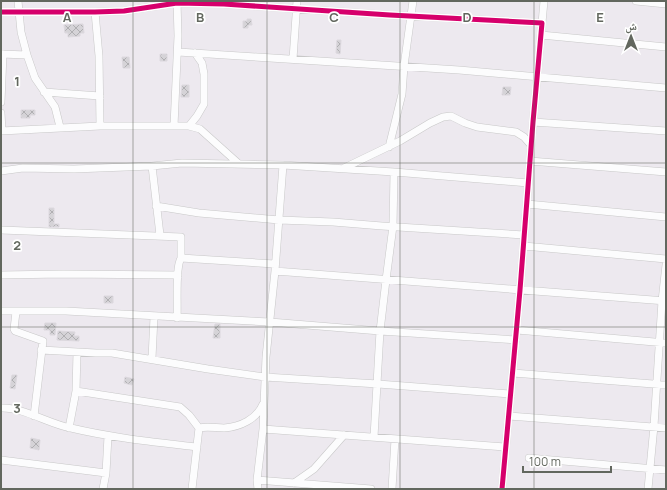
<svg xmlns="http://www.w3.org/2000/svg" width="667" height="490" font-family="Manrope,'Noto Naskh Arabic',sans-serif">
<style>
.building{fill:url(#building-cross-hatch);stroke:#dcd8de}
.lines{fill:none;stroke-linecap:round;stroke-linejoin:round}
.street-casing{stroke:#c8c8c8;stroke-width:8}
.street{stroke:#fcfcfd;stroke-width:7}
.cycleway-casing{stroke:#fff;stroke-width:8}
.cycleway{stroke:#d6006c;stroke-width:5}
.grid{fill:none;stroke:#62675e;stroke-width:1;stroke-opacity:0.55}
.grid-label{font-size:13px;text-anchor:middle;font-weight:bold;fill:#62675e;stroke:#fff;stroke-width:3.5;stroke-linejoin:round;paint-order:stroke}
</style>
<defs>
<pattern id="building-cross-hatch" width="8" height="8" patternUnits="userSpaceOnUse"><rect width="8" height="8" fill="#d5d3d7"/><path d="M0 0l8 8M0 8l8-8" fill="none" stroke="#b0afb2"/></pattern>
</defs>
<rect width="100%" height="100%" fill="#ede9ef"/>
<path class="building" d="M247 19H251L252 25H248V28H243V21H247Z
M83 24 84 33H80V36L68 37V33H65L64 25Z
M337 40H341L340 54 336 53Z
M160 54H167V61H160Z
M122 57H129L130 68H123Z
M182 85H189V97H181Z
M503 87H511L510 95H502Z
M21 110H35V115H30V118H21Z
M49 208H54V224H59V227H49Z
M104 296H113V303H104Z
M45 323H56L55 335H50V330H44Z
M215 324H220V338H213Z
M58 331 75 332 74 336H79V341L57 340Z
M12 375H17L15 389 10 388Z
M125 377 134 379 132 385 124 383Z
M31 438 40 440 39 450 30 448Z"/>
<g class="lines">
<defs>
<path id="street" d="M18 1 21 32 27 55 35 78 55 107 60 127
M636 1 666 4
M1 12H95L124 11 177 3 224 4 390 15 542 23 533 122 520 290 502 489
M95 12 99 56 100 126
M542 23 544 1
M541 35 666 47
M178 52 459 70 666 88
M1 54 27 55
M293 59 297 1
M44 92 100 96
M1 102 3 54
M1 113 2 131
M533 122 666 131
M174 126 178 36 177 1
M189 126 197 116 204 104V74L202 63 195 53
M1 131 100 126H189L200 129 239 164
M389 147 402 94 404 66 413 1
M530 161 666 172
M152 166 160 235
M344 168 400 141 430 123 443 117 451 116 465 123 477 127 516 132 524 137 531 145
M1 171 23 168 74 169 152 166 182 163 283 165 394 172 528 183
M527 204 666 217
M156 206 199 213 279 220 333 222 382 226 524 235
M1 230 181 237V258C175 268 178 304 177 318
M524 246 666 259
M181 258 275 264
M275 271 666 301
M1 275 63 274 178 275
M1 311H66L270 322 380 331 516 340
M16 312 14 329 15 331 43 341 34 416
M517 330 666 343
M41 350 96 353H112L208 369 265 377 378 384 511 394
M152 358 154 317
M513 373 666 385
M76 391 180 407 189 415 199 428
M1 408C23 407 49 424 71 428 113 438 155 442 197 447
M509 416 666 428
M69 428 76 391 77 352
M263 429 505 447
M374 437 380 331 386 280 393 226 394 172
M529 458 666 470
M1 460 106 473
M257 480 371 489
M294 483 314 469 344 435
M103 489 106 473 108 436
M192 489 199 428C207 426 216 428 224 428 240 427 257 419 263 404
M258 489 257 480 263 429 266 357 275 271 283 165
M392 489 395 439
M648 489 654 426 662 301 666 265"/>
</defs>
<use href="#street" class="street-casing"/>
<use href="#street" class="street"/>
<defs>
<path id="cycleway" d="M1 12H95L124 11 177 3 224 4 390 15 542 23 533 122 520 290 502 489"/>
</defs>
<use href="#cycleway" class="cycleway-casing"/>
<use href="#cycleway" class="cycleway"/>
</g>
<path class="grid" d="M133 1V489M267 1V489M400 1V489M534 1V489M1 163H666M1 327H666"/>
<g class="grid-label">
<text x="67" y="22">A</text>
<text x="200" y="22">B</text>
<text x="334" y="22">C</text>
<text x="467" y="22">D</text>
<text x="600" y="22">E</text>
<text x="17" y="86">1</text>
<text x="17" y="250">2</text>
<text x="17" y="413">3</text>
</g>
<rect width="667" height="490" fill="none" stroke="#62675e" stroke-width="4"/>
<g transform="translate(631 36)" stroke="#ffffff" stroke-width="3" paint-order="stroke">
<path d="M0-3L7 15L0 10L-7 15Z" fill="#62675e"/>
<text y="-6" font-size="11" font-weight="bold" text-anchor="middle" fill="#62675e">ش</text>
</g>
<path d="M523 466v6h88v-6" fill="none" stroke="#62675e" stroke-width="2"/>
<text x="529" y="466" font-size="12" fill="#62675e" stroke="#ffffff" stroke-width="3" paint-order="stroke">100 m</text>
</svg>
